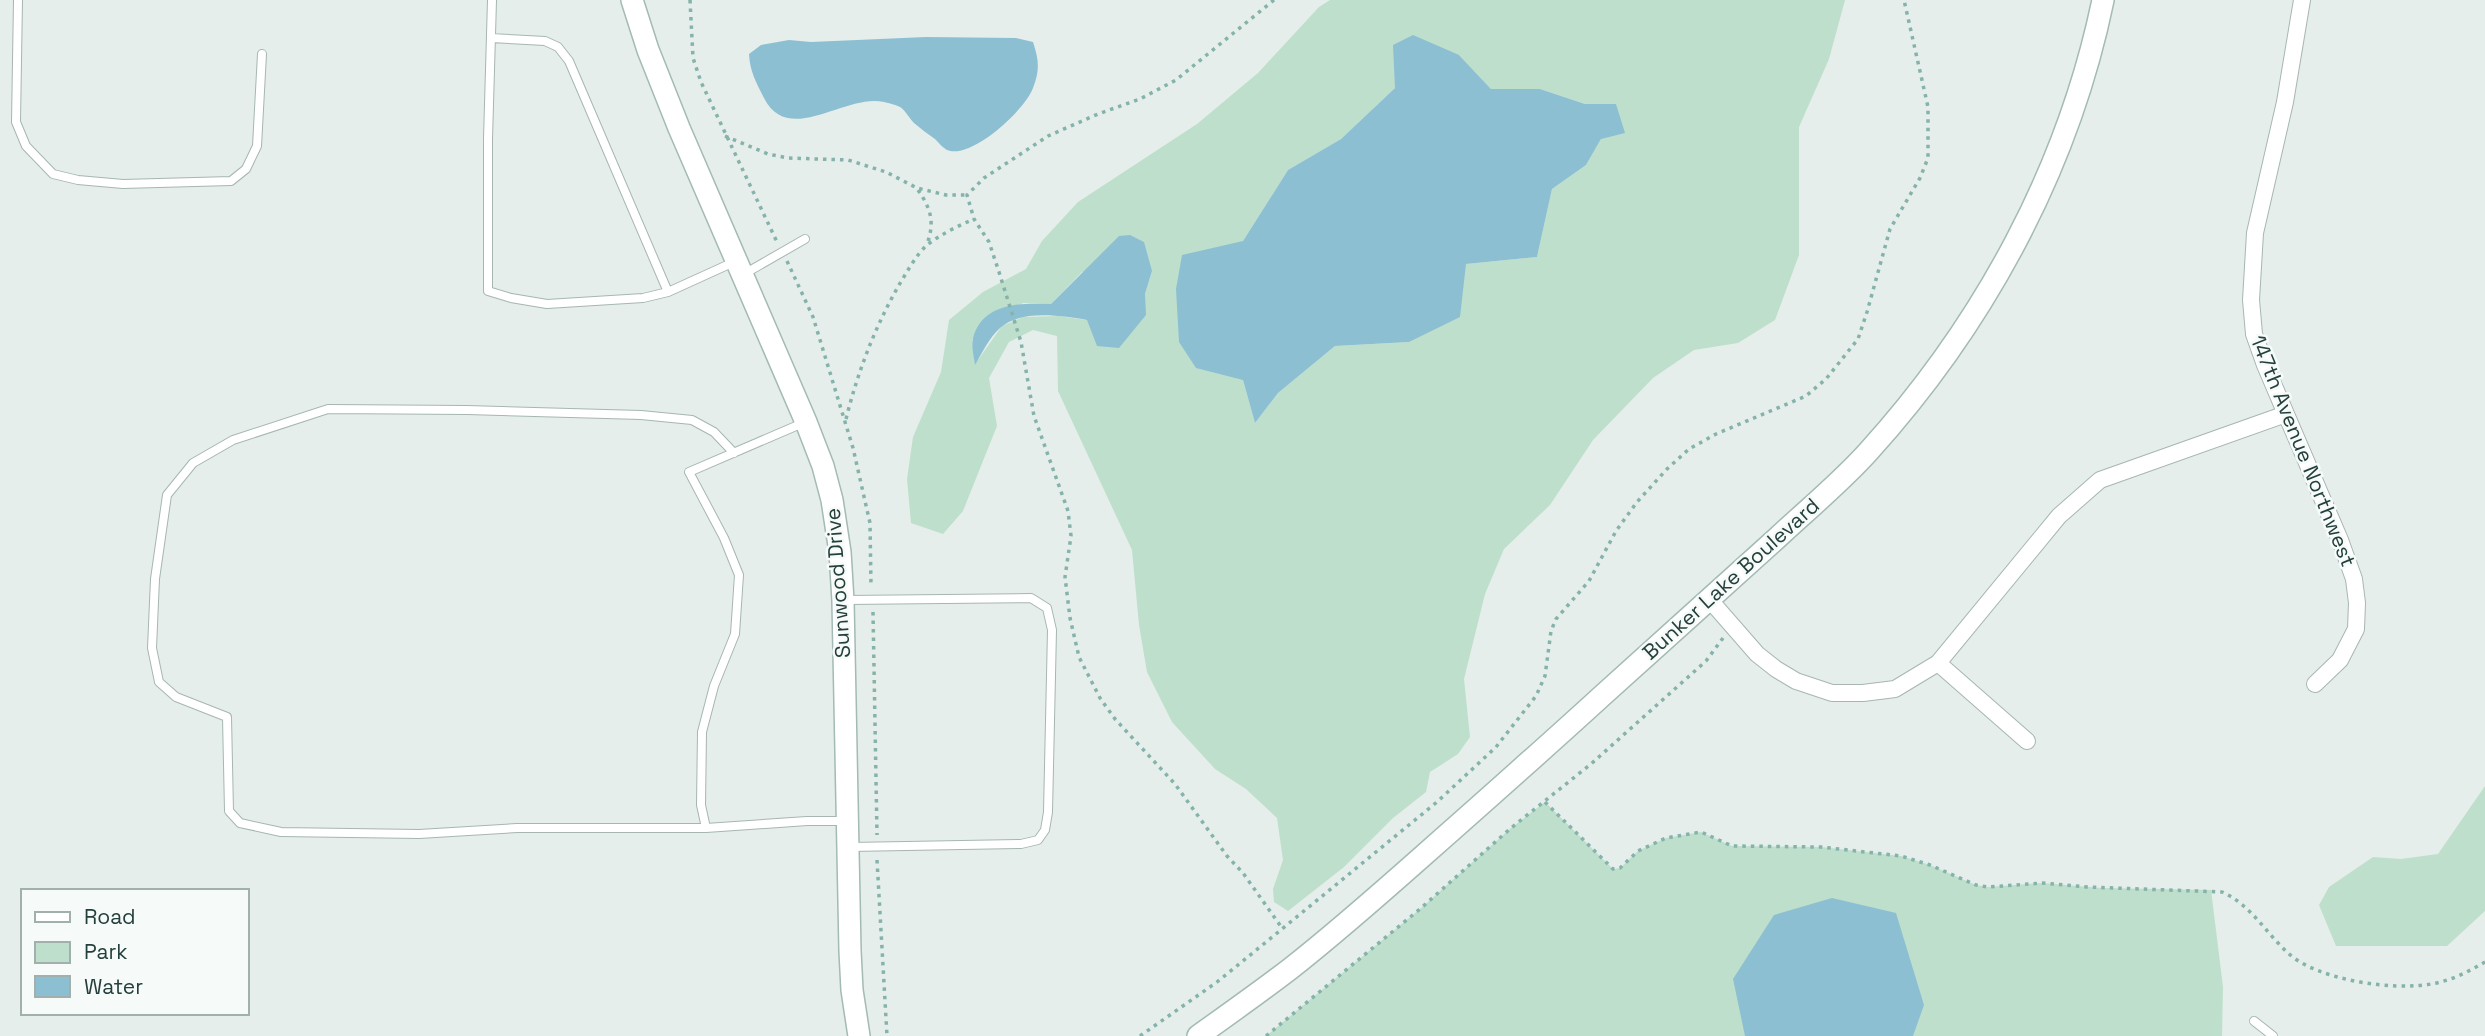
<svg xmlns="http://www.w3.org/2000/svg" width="2485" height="1036" font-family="'Space Grotesk',sans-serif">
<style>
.green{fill:#bedfcb;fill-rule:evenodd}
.water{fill:#8dbfd3}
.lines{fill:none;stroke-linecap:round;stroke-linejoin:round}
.lane-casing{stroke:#a7b6b3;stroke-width:10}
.street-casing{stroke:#a7b6b3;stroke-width:18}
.secondary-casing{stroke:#a3bab5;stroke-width:24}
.path{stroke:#85b2aa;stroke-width:3.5;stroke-dasharray:3.5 5;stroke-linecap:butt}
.lane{stroke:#fff;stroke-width:8}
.street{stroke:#fff;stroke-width:16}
.secondary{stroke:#fff;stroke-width:21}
.labels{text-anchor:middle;stroke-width:5;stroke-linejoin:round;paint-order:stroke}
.street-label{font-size:21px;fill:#24403c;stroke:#f6faf9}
</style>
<rect width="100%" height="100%" fill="#e5eeeb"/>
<path class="green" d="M1330 0H1845L1829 59 1799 127V255L1775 320 1738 343 1694 350 1653 378 1593 440 1550 505 1504 549 1485 594 1464 679 1470 737 1458 754 1430 772 1426 792 1393 818 1344 867 1288 911 1274 902 1273 889 1283 860 1277 818 1246 789 1215 769 1172 722 1147 672 1139 625 1132 550 1058 391 1057 336 1033 330 1009 342 989 378 997 426 963 511 943 534 911 523 907 479 913 437 941 372 949 320 983 292 1026 269 1042 241 1078 202 1197 124 1258 73 1319 7ZM1459 55 1491 89H1540L1585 104H1616L1601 139 1586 165 1552 189 1537 257 1466 264 1409 342 1335 346 1278 393 1255 423 1243 380V241L1288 170 1341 139 1395 88ZM1152 271 1145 294V315L1087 320 1058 316 1023 317 1002 326 975 364 972 340 979 326 1023 303 1051 304 1082 272Z
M2485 786V911L2447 946H2336L2319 905 2329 887 2373 857 2401 859 2438 854Z
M1545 802 1613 869 1620 868 1638 851 1666 838 1701 832 1732 846 1821 847 1901 856 1930 865 1976 885 1988 887 2042 883 2102 888 2211 890 2223 987 2222 1036H1266L1420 909 1511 828Z"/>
<path class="water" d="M1413 35 1459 55 1491 89H1540L1585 104H1616L1625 133 1601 139 1586 165 1552 189 1537 257 1466 264 1460 317 1409 342 1335 346 1278 393 1255 423 1243 380 1196 368 1179 342 1176 289 1182 255 1243 241 1288 170 1341 139 1395 88 1393 45Z
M926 37 1016 38 1033 42C1039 60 1040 70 1033 88 1025 110 971 160 947 150 943 148 938 142 935 139 928 134 921 129 914 123 909 118 905 110 900 107 896 105 889 103 884 102 845 93 789 147 764 98 756 82 750 72 749 54L761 45 789 40 811 42Z
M1130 235 1144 242 1152 271 1145 294 1146 315 1119 348 1097 346 1087 320C1062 316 1021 309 1000 328 989 338 982 353 975 365 974 357 971 346 973 338 983 302 1022 303 1051 304L1119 236Z
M1832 898 1896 913 1924 1005 1913 1036H1745L1733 979 1774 915Z"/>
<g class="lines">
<defs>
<path id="lane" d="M18 0 16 122 26 146 53 174 78 180 123 184 231 181 246 169 257 146 262 54
M492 0 488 139V291L511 298 547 304 643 298 668 292 734 262
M491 38 545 41 558 47 569 61 668 292
M744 274 805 239
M803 423 689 472 724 538 739 575 735 634 714 686 702 732 701 805 706 828 807 821H845
M846 600 1031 598 1047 608 1052 630 1048 812 1045 830 1038 840 1021 844 850 847
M706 828H517L419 834 281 832 240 823 229 811 227 717 176 697 159 682 152 648 155 579 167 495 193 463 233 440 328 409 467 410 641 415 692 420 714 432 734 453
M2254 1021 2273 1036"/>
<path id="street" d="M2302 0 2285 102 2255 233 2251 300 2254 334 2265 365 2340 540 2354 579 2357 603 2356 629 2340 660 2315 684
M1709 599 1757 654 1776 669 1796 681 1832 693H1863L1895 689 1938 663 2059 516 2100 480 2286 414
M1938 663 2027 741"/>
<path id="secondary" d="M632 0 648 50 679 128 806 422 823 466 832 500 840 552 843 601 850 951 852 990 859 1036
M1198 1036C1229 1014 1260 992 1290 969 1336 933 1380 894 1424 855 1484 802 1544 749 1603 695 1661 643 1718 591 1776 539 1807 510 1840 483 1868 452 1984 324 2068 169 2103 0"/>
</defs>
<use href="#lane" class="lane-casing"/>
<use href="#street" class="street-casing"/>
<use href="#secondary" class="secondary-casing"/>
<path class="path" d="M690 0 693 58 701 82 777 242
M1274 0 1176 80 1140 99 1098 114 1048 136 984 178 967 195 974 219 989 242 999 272 1021 342 1034 416 1068 511 1071 536 1065 577 1070 618 1079 657 1100 698 1115 719 1175 784 1227 856 1243 873 1282 928
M725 136 768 154 788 158 848 160 886 172 917 188 946 195H967
M918 190C931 209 935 222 927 244
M787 261 813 317 853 448 870 523 871 586
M846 419C858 371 875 327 899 285 907 272 916 255 927 245 941 234 958 226 974 219
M873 612 877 835
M1545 802 1613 869 1620 868 1638 851 1666 838 1701 832 1732 846 1821 847 1901 856 1930 865 1976 885 1988 887 2042 883 2087 887 2222 892C2250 904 2266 933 2288 953 2317 980 2392 991 2431 984 2450 981 2468 972 2485 962
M877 860 887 1036
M1140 1036 1217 982 1249 956 1437 802 1496 747 1536 696 1545 676 1551 631 1556 619 1589 581 1616 531 1637 502 1667 469 1689 449 1716 434 1806 396 1826 379 1858 339 1867 312 1890 229 1920 178 1928 158V107L1904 0
M1266 1036 1420 909 1511 828 1591 764 1706 661 1723 638"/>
<use href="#lane" class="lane"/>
<use href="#street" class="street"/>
<use href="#secondary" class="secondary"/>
</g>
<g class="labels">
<g class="street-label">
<text transform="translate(2303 451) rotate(68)" y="7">147th Avenue Northwest</text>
<text transform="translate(1731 579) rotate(-42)" y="7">Bunker Lake Boulevard</text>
<text transform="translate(838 583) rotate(-94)" y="7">Sunwood Drive</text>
</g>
</g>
<rect x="21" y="889" width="228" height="126" fill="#f6faf9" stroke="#a2b0ad" stroke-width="2"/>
<rect x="35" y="912" width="35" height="10" fill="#ffffff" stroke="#a2b0ad" stroke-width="2"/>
<text x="84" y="924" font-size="21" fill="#24403c">Road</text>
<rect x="35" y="942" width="35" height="21" fill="#bedfcb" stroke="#a2b0ad" stroke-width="2"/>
<text x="84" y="959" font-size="21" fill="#24403c">Park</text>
<rect x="35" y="976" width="35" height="21" fill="#8dbfd3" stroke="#a2b0ad" stroke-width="2"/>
<text x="84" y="994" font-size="21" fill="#24403c">Water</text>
</svg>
